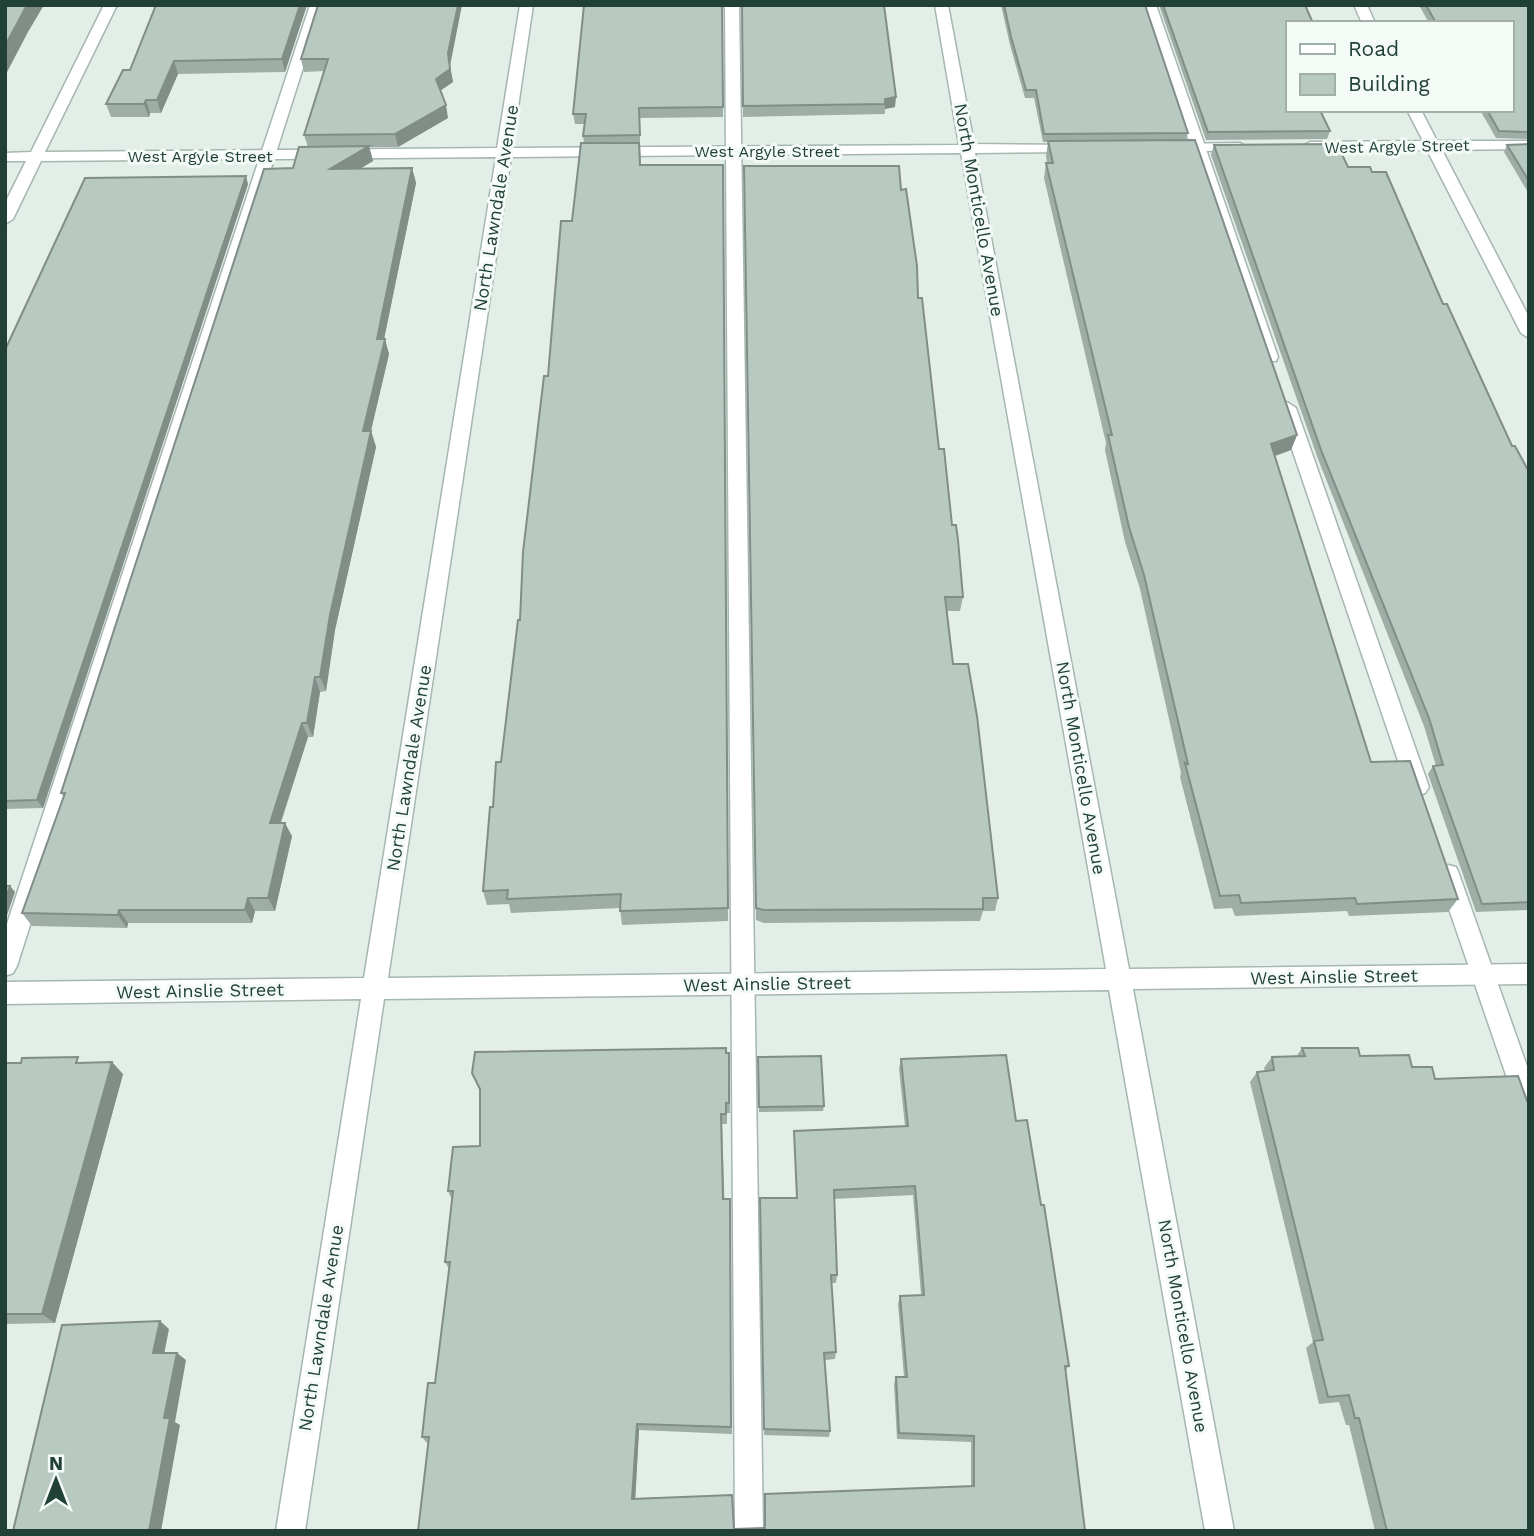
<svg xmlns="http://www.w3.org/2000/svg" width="1534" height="1536" font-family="'Work Sans',sans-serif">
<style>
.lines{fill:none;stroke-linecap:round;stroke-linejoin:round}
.lane-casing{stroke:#a5b7af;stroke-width:3}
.street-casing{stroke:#a5b7af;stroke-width:3}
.lane{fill:#fff;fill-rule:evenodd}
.street{fill:#fff;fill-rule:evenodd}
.wall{fill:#9eada6}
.shaded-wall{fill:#818d87}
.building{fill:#b8c9c1;stroke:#818d87;stroke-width:2}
.labels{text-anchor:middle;stroke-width:6;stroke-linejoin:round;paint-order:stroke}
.far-street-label{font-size:16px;fill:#214136;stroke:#f4faf6}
.street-label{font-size:18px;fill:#214136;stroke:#f4faf6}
</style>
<rect width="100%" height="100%" fill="#e3eee8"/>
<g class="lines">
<defs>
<path id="lane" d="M310 5H323L17 966 13 973 5 976V930Z
M725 5H739L763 1531H735Z
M1143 5H1156L1278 357 1276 361H1264L1262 357Z
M1287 402 1296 408 1429 787 1425 793 1418 796 1411 793 1407 787 1278 408Z
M1448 865 1456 867 1459 874 1529 1072V1119L1520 1115 1517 1107 1437 874 1440 867Z"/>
<path id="street" d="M104 5H117L45 152 497 148 520 5H533L512 148 959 145 935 5H948L974 144 1080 145V151L1075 152 975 153 1129 969 1529 964V984L1133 989 1234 1531H1205L1109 990 384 999 305 1531H276L361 999 5 1004V982L364 978 496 157 41 161 13 219 5 224V203L26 161H5V153L31 152ZM961 153 1106 969 388 978 511 157Z
M1354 5H1367L1375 23H1362Z
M1407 110H1421L1437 141H1529V149L1442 150 1529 317V338L1521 333 1427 150H1310L1303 146 1310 142 1423 141Z
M1240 143 1247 147 1245 150 1170 152 1163 148 1170 144Z"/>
</defs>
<use href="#lane" class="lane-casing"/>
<use href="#street" class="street-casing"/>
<use href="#lane" class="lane"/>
<use href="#street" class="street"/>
</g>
<path class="wall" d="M156 5H307L285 72 178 74 161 113H150L149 117H111L106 104 130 70Z
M319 5 450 66 453 82 440 91 448 118 398 147H369L373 161 361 168H412L416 183 384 339 389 354 371 431 376 447 335 630 326 691 320 692 313 737H308L281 823 292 836 275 911H255L252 923H128L127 928 32 926 22 913 64 797 61 793 293 168 308 147 304 135 324 71 304 72 301 59Z
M722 5 723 117 640 118V145L641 165H723L728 921 622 925 620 908 511 913 509 904 487 905 483 891 493 807 501 762 520 620 548 376 584 143 583 136 585 124H575L573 114Z
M742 5 895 107 885 109V114L743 117Z
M1001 5H1145L1188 133 1186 140 1297 435 1291 450 1275 456 1371 762 1458 899 1448 912 1349 916 1347 911 1235 916 1232 908 1214 909 1180 777 1181 773 1140 589 1125 542 1105 450 1106 443 1044 178 1046 163H1047L1046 156 1048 142H1043L1034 98H1025L1010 45Z
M1159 5H1305L1287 110 1330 131 1327 139 1206 140Z
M1419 5H1529V139L1496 138 1480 110H1511V23H1429Z
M1529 144V194L1504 152 1507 145Z
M1214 145 1348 167 1443 304 1512 446 1529 472V910L1476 912 1428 774 1433 766H1436L1424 726 1318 459 1211 155Z
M744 166 901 190 918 298 939 449 952 525 963 597 960 611H947L953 664 998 898 995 911H983L980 921 764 923 756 920Z
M248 184 43 808 5 809V350Z
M1302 1048 1360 1056 1529 1531H1375L1349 1425H1346L1339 1402 1319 1404 1306 1348 1313 1342 1250 1082 1257 1072 1265 1071 1264 1068 1272 1057H1296Z
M726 1053 729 1063 730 1113H727V1124H722L732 1434 639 1430 635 1499 735 1529 765 1528 971 1486V1442L897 1439 894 1384 896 1377H904L898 1304 900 1296 921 1295 913 1195 834 1199 837 1275 836 1283H831L836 1352 835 1359 825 1360 830 1431 829 1437 764 1435 760 1198H797L794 1131 905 1126 899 1069 901 1059 1016 1121 1041 1205 1069 1366 1065 1371 1085 1531H418L429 1443H427L422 1437 435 1383 449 1269 445 1262 452 1200 448 1191 480 1146V1091L472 1073Z
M758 1057 824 1106 823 1111 759 1112Z
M5 1063H83L123 1074 55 1323 5 1324Z"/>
<path class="shaded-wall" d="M27 5H44L28 32 5 76V46Z
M300 5H307L285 72 282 59Z
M458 5H462L450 66 453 82 438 92 436 79 448 53Z
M174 61 178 74 161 113 157 100Z
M896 97 895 107 885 109V99Z
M146 100 150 113 149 117 144 104Z
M446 105 448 118 398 147 395 134Z
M369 146 373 161 334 184 330 169Z
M412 168 416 183 381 354 377 339Z
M246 176 248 184 43 808 37 800Z
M385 339 389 354 367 447 363 431Z
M371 431 376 447 335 630 326 691 320 677 330 615Z
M1297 435 1291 450 1266 459 1271 444Z
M315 677 320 692 313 737 307 723Z
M302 723 308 737 276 836 270 823Z
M285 823 292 836 275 911 268 898Z
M10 886 15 892 5 921V899Z
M248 898 255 911 252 923 245 910Z
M119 910 128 923 127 928 118 915Z
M112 1062 123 1074 55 1323 42 1314Z
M160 1321 169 1329 163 1360 153 1353Z
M177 1353 186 1360 175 1422 180 1425 161 1531H149L164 1418Z
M637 1424 639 1430 635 1504 632 1499Z"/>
<path class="building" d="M5 5H27L5 46Z
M156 5H300L282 59 174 61 157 100H146L144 104H106L123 70H130Z
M318 5H458L448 53 450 69 436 79 446 105 395 134 304 135 328 59H301Z
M584 5H722L723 107 639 108 640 135 583 136 586 114H573Z
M742 5H884L896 97 885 99V104L743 106Z
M1004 5H1145L1188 133 1044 134 1036 90H1026L1011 37Z
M1163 5H1305L1313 23H1287V110H1320L1330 131 1208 132Z
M1426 5H1529V132L1499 131 1487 110H1511V23H1436Z
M1195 140 1297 435 1271 444 1371 762 1410 761 1458 899 1357 904 1355 898 1241 903 1239 895 1220 896 1185 763 1188 764 1144 575 1129 527 1108 435H1112L1046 163H1053L1048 141Z
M581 143H639L640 165H723L728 908 620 911 621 894 507 899 508 890 483 891 490 807H493L496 762H501L518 620H520L523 552 544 376H548L561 221H572Z
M1337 144 1348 167H1370L1372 172H1386L1443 304H1447L1512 446H1515L1529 472V902L1482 904 1433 766 1443 765 1429 718 1321 450 1214 145Z
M1529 144V181L1507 145Z
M369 146 330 169 412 168 377 339H385L363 431H371L330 615 320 677H315L307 723H302L270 823H285L268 898H248L245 910H119L118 915 22 913 65 793H61L264 169 293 168 299 147Z
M744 166H899L901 190 906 189 917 266 918 298H922L939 449H944L952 525H956L958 540 963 597H945L953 664H968L977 716 998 898H983V909L764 910 756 908Z
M246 176 37 800 5 801V350L85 178Z
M5 886H10L5 899Z
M726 1048V1053H729V1103H726V1114H721L723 1199H730L731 1427 637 1424 632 1499 732 1495 734 1529 765 1528V1494L974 1486V1436L899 1433 896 1377H907L900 1296 924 1295 915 1186 834 1190 837 1275H831L836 1352 824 1353 830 1431 764 1429 760 1198H797L794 1131 908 1126 901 1059 1006 1055 1016 1121 1027 1120 1041 1205H1044L1069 1366H1065L1085 1531H418L429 1437H422L428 1383H435L450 1262H445L453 1191H448L453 1147 480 1146V1089L472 1073 475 1052Z
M1302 1048H1358L1360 1056 1409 1055 1412 1067H1432L1435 1079 1518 1076 1529 1106V1531H1387L1359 1418H1355L1349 1395 1328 1397 1314 1341 1323 1340 1257 1072 1274 1070 1272 1057 1305 1056Z
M821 1056 824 1106 759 1107 758 1057Z
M78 1057 76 1063 112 1062 42 1314H5V1063H21L22 1058Z
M160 1321 153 1353H177L164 1418H170L149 1531H13L62 1325Z"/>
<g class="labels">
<g class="far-street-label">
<text transform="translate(1397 146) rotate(-1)" y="6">West Argyle Street</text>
<text x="767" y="157">West Argyle Street</text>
<text x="200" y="162">West Argyle Street</text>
</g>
<g class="street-label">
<text transform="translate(496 208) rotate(-81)" y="6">North Lawndale Avenue</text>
<text transform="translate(979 210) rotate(80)" y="6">North Monticello Avenue</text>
<text transform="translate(409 768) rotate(-81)" y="6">North Lawndale Avenue</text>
<text transform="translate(1081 768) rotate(80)" y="6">North Monticello Avenue</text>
<text transform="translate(1334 977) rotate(-1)" y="6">West Ainslie Street</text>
<text transform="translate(767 984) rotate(-1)" y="6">West Ainslie Street</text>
<text transform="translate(200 991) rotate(-1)" y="6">West Ainslie Street</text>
<text transform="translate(1183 1326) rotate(80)" y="6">North Monticello Avenue</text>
<text transform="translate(321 1328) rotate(-81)" y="6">North Lawndale Avenue</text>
</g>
</g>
<rect width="1534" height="1536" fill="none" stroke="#214136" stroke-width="14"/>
<rect x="1286" y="21" width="228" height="91" fill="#f4faf6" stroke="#a0b0a9" stroke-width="2"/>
<rect x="1300" y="44" width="35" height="10" fill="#ffffff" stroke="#a0b0a9" stroke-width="2"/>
<text x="1348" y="56" font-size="21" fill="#214136">Road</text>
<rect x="1300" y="74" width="35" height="21" fill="#b8c9c1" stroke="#a0b0a9" stroke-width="2"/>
<text x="1348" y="91" font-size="21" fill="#214136">Building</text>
<g transform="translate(56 1480)" stroke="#f4faf6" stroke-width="5" paint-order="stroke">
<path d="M0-5L12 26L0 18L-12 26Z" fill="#214136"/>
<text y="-10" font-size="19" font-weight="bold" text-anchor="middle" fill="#214136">N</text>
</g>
</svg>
